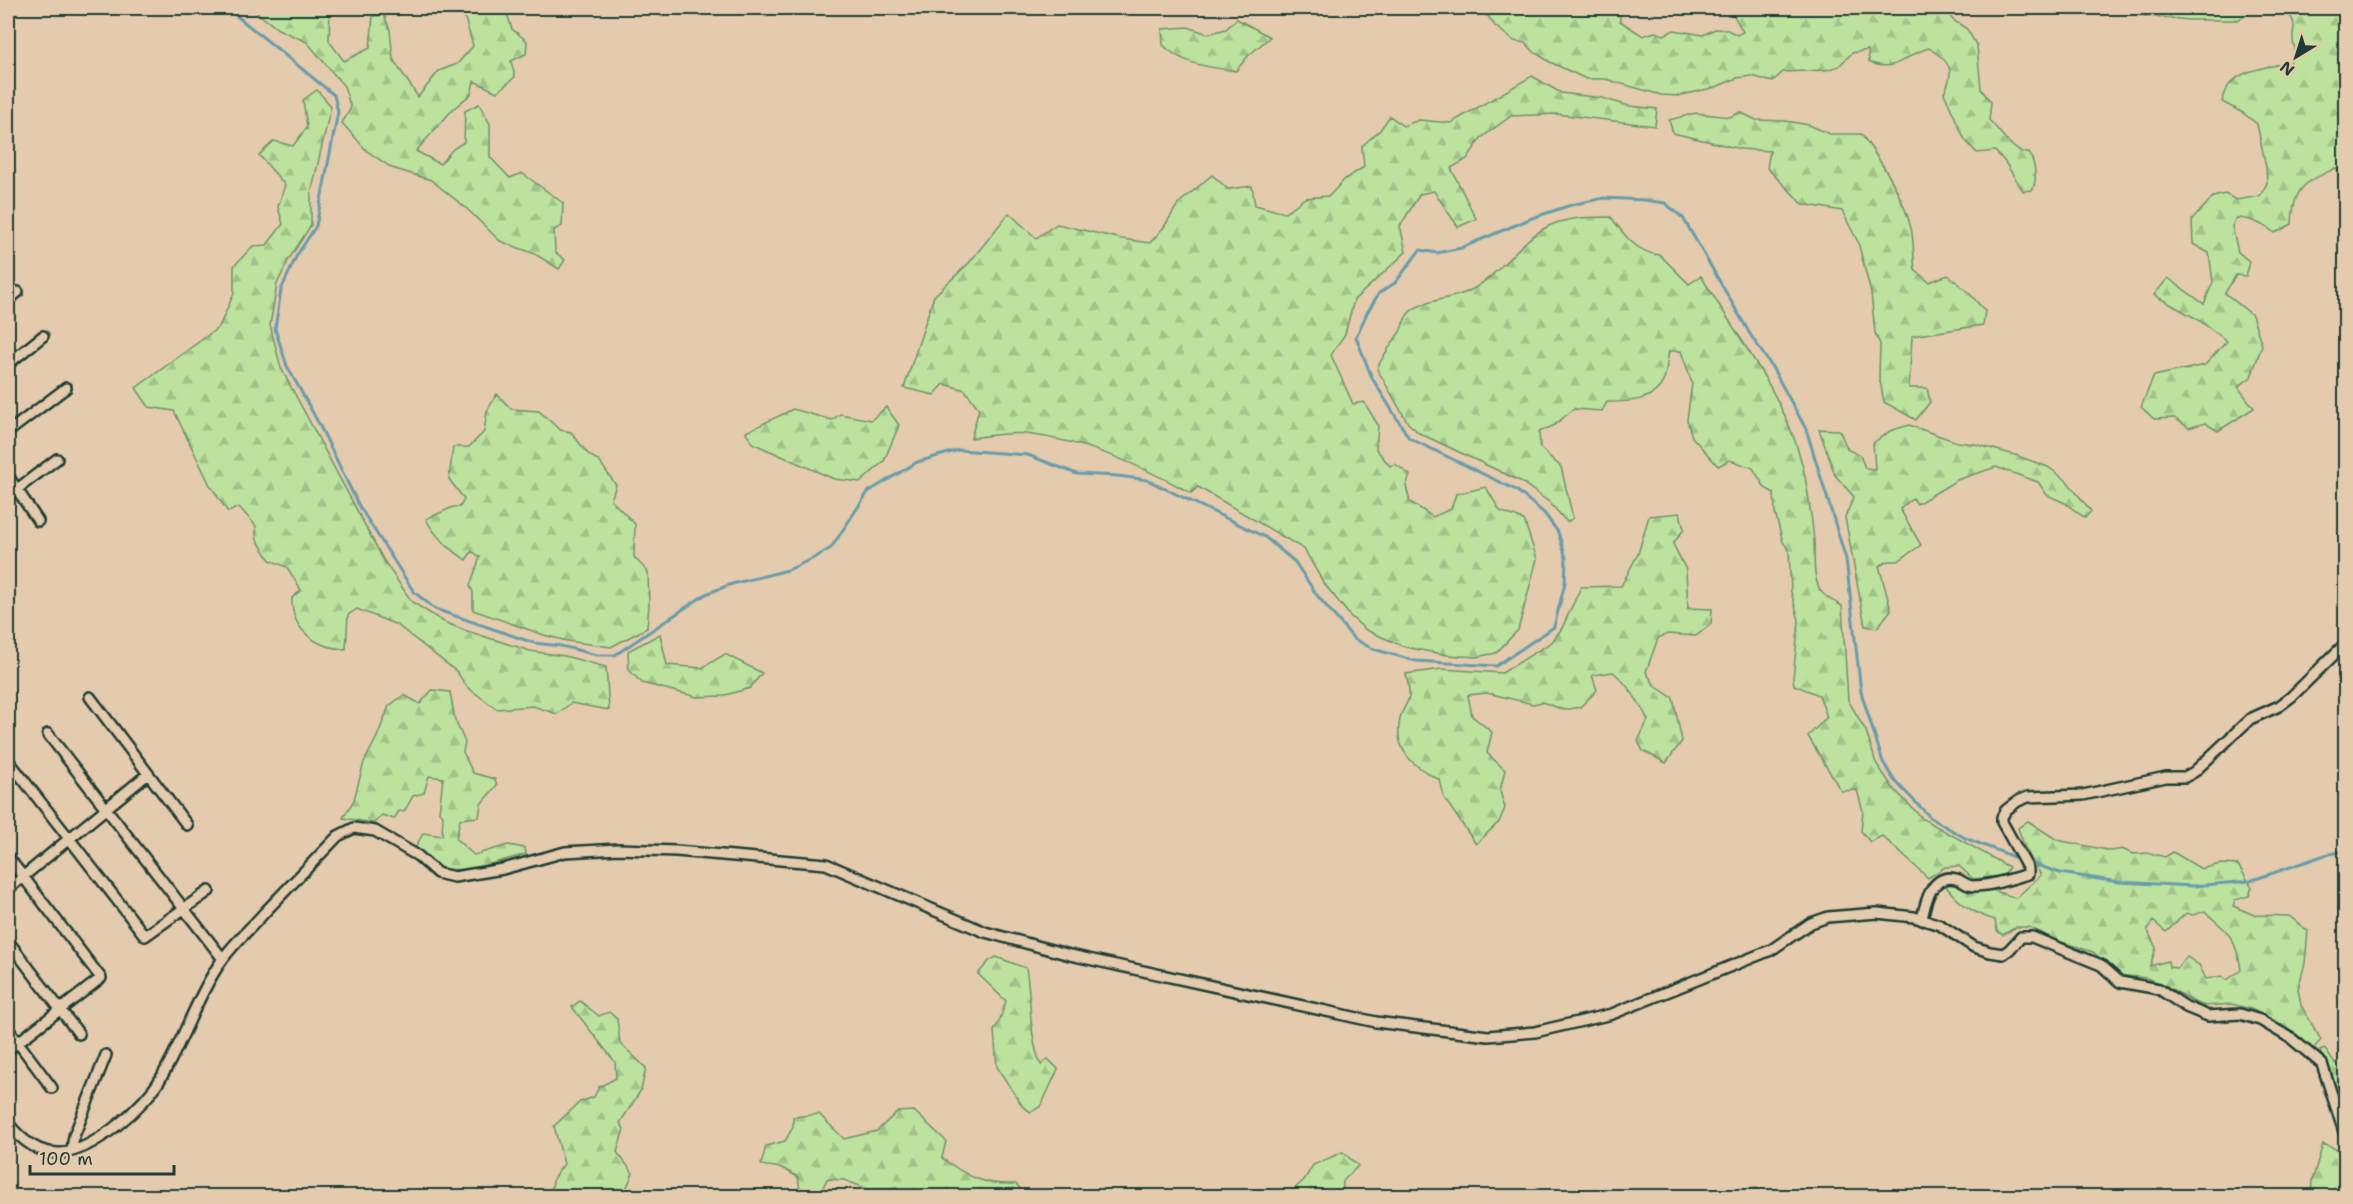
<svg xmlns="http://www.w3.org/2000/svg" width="2353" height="1204" font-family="'Shantell Sans',sans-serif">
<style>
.forest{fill:url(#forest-firs);stroke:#6e9069;stroke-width:1.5;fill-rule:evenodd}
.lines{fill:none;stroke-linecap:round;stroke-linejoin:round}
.stream{stroke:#689cab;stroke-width:3}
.street-casing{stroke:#1f3d34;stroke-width:14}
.street{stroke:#e5cbad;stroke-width:9}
</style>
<defs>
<pattern id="forest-firs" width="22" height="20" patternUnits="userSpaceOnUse" patternTransform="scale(1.5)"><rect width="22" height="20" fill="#bce29e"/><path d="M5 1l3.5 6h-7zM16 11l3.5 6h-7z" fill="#a1c389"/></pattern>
</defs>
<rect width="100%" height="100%" fill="#e5cbad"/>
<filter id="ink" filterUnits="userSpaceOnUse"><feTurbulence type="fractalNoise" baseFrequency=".0167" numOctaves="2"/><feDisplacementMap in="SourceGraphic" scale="12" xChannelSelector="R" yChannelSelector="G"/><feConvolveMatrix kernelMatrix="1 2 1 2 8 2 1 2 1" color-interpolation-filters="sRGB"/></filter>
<g filter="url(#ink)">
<path class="forest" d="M251 8H330L329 41 344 61 370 48 373 16 384 15 390 30 393 59 418 97 439 71 457 64 473 46 464 15 455 8H505L512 29 527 41 526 54 511 61 515 77 497 92 474 81 471 94 454 108 416 151 440 164 453 149 464 142 465 111 479 104 490 124V157L510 178 522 173 563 203 562 226 554 230 555 252 565 260 559 269 535 254 500 241 466 208 431 180 392 168 367 151 342 123 351 108 344 86 307 42 278 29Z
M1470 8H1619L1620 21 1643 36 1655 32 1664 35 1674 30 1703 35 1715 29 1728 30 1737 35 1743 32 1733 14 1732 8H1943L1953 20 1967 29 1977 46 1981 89 1991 102 1989 120C2001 131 2011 153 2029 153 2035 163 2038 180 2032 190L2023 191 2005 162 1995 151 1977 153 1965 140 1944 93C1956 69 1950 62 1929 48 1904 55 1896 74 1869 62L1868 50 1852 53 1839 66 1826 70 1783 72 1772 82 1752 76 1737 78 1716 87 1679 96 1661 95 1605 79H1586L1550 62 1534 52 1526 43 1514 41 1495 26 1488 16Z
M2111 8H2258L2238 20H2189L2110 12Z
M2263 8H2345V177L2336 168C2304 183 2293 187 2292 224L2275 233C2265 225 2250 218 2236 218L2232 226 2238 252 2250 262 2246 276 2236 275 2225 293 2252 315 2262 345 2251 377 2238 387 2254 408 2218 431 2205 423 2189 428 2174 418 2154 419 2141 407 2154 376 2205 365 2227 341 2197 319 2154 295 2168 278 2204 304 2213 282 2209 253 2193 244 2192 220 2213 197 2225 194 2236 200 2260 196 2267 183 2266 167 2257 124 2243 113 2222 102C2224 97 2226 88 2230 84 2244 68 2271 67 2290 62L2295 49C2287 30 2304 28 2283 8Z
M1237 19 1270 37 1248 56 1236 71C1208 67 1183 65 1163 45L1162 29 1188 27 1208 34 1226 29Z
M1532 76 1561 93 1602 98 1629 106 1657 109 1655 126 1557 114 1511 116 1481 138 1467 159 1451 168 1476 219 1458 227 1434 191 1420 194 1400 226 1406 252 1354 300 1345 334 1331 355 1353 404 1364 402 1378 425 1376 449 1390 466 1395 464 1410 475 1406 486 1410 502 1433 517 1451 509 1456 494 1486 487 1500 511 1524 520 1537 559 1518 630 1496 653 1476 657 1447 655 1405 647 1366 630 1350 616 1323 582 1304 549 1198 487 1191 493C1140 465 1086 441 1026 434 1009 432 988 436 971 438L979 409 965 390 944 384 934 395 904 388 934 296 969 263 1009 213 1036 238 1057 224 1122 239 1150 243 1164 227 1178 204 1212 175 1228 189 1252 186 1255 205 1285 213 1305 198 1329 196 1345 179 1364 167 1362 146 1380 130 1390 116 1403 126 1419 120 1451 123Z
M317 90 331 106 311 194V225L289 259 277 284 270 325 281 368 384 561 412 602 444 622 467 631 530 651 565 656 606 667 609 710 571 703 557 714 533 706 497 709 467 687 457 672 397 625 357 609 348 615 346 649C316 648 291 630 292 598L301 590 287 567 270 560 256 538V526L239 507 228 512 210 485 174 411 149 407 136 388 219 327 234 293V266L253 246 267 245 283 224 278 207 285 185 259 155 274 141 293 146 307 127 303 100Z
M1740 112 1756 120 1786 121 1809 125 1830 134H1861C1882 162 1902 193 1911 228 1914 241 1913 256 1915 270L1929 282 1948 275 1970 294 1985 311 1983 325 1912 336 1909 388H1927L1930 402 1916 420 1884 402 1879 376 1880 344 1875 333 1871 293 1858 242 1842 211 1803 204 1767 168 1770 151 1741 149 1673 133 1669 120 1696 113 1730 117Z
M1611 217C1623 234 1638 254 1660 255L1689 284 1701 276C1740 341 1790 402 1805 477 1809 498 1812 520 1814 541 1815 557 1812 574 1820 590 1824 597 1835 602 1842 606L1848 700 1866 731 1876 763 1893 788 1923 819 2009 867 2004 876 1973 879 1959 866 1945 867 1928 878 1882 836 1870 842 1861 831 1863 811 1857 790 1841 791 1808 736 1827 717 1819 695 1794 685 1793 678 1799 620 1791 592 1789 550 1783 542 1775 513 1774 493 1765 488 1753 468 1730 460 1718 466 1692 437 1687 420 1692 383 1681 351H1669C1667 360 1667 370 1664 379 1656 402 1627 402 1607 402L1602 411 1574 409 1553 426 1539 432 1540 448 1561 467 1573 518 1567 522 1549 502 1520 481 1419 433 1408 423 1377 369C1383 355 1391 345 1399 333 1403 327 1404 318 1409 313 1420 300 1454 299 1469 291 1502 275 1521 235 1556 223 1574 217 1592 217 1611 217Z
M497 394 511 409 539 411 560 430 571 432 588 454 599 461 616 485 611 500 635 524 634 557 648 572 649 605 647 628 611 647 567 641 544 635 473 610V592L470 586 480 557 472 551 466 560C449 548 436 538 426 519L453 507H460L464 499 449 479 453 447H469L484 432 487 411Z
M886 407 899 425 884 461 861 482 834 479 752 443 746 432 793 409 832 420 840 414 871 420Z
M1909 425 1957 442 1975 444 2015 455 2048 467 2067 481 2091 511 2085 518 2065 503 2047 495 2038 482 1996 467 1957 480 1917 504 1913 498 1900 509 1921 545 1898 561H1889L1879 566 1891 610 1877 628 1865 626 1845 517 1854 497 1835 475 1819 429 1839 430 1848 450 1860 455 1865 468 1875 469 1873 443 1890 431Z
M1680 513 1684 529 1673 544 1686 570 1688 608 1712 609 1711 624 1696 636 1668 634 1658 638 1646 672 1655 686 1673 698 1682 741 1666 763 1643 751 1638 741 1648 720C1639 702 1629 685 1613 672L1592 675 1597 690 1580 707 1564 710 1542 702 1533 704 1487 693 1468 695 1472 716 1492 732 1487 753 1505 770 1500 791 1505 808 1499 822 1476 844 1444 798 1440 780C1414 767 1393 751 1400 719 1401 711 1407 705 1409 697 1410 690 1407 680 1406 674L1442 669 1502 673 1552 642 1562 628 1581 587 1621 586 1638 554 1649 516Z
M660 634 667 665 702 668 725 654 762 673 750 688 722 696 697 697 642 683 629 670 628 651Z
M432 690 450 692 455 720 465 742 463 752 473 773 495 779 497 785 481 804 479 817 460 819 456 839 474 855 508 845 525 848 526 854C504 860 453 878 433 865 426 861 421 854 415 849L423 833 442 836 443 815 439 812 443 778 429 776 424 793 413 796 404 812 399 811 394 819 382 815 374 823 343 818 354 800 364 762 377 737 389 706 404 695 420 704Z
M2028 821 2057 840 2112 851 2122 849 2133 854 2149 853 2165 857 2173 852 2201 869 2220 864 2238 865 2252 887 2249 896 2235 900 2233 906 2254 915 2289 916 2308 931 2305 963 2298 989 2301 1005 2321 1040 2313 1049 2279 1023 2251 1009 2232 1004 2205 1006 2196 1003 2163 984 2146 978 2119 975 2093 952 2056 940 2029 927H2016L2003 935 1997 931 1995 920C1973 914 1958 903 1945 885L1956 882 1972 891 1992 890 2016 898 2041 875 2026 850 2018 828ZM2205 911C2211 918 2216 921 2222 927 2234 938 2239 954 2241 970L2227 980 2222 976 2206 979 2199 965 2187 957 2177 968 2169 967 2168 961 2150 966 2156 948 2147 929 2153 921 2166 932 2186 913 2193 915Z
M996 957 1026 968C1032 1000 1028 1035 1041 1065L1048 1059 1058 1069 1041 1106 1031 1112 1023 1107 997 1067 994 1031 999 1022 1006 1001 978 974 989 961Z
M580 1001 599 1016 609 1012 617 1019 620 1043 646 1068 641 1090 620 1123 624 1129 617 1152 633 1173 623 1196H550L554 1177 564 1164 554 1126 580 1102 594 1097 599 1087 616 1078 615 1062 572 1007Z
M2325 1049 2335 1064 2345 1056V1131C2345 1118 2345 1107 2334 1098L2320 1051Z
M914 1111 946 1141 942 1158C968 1177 982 1185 1016 1184L1027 1196H898L897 1188 868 1189 844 1180 827 1179 819 1196H801L798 1177 782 1168 761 1165 766 1146 785 1141 793 1127V1117L819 1114 844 1139 877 1131 897 1112Z
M2323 1144 2341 1151 2345 1171V1196H2311L2312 1181Z
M1343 1152 1358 1166 1343 1181V1196H1287L1304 1180 1313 1165Z
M1757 1188 1761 1195 1759 1196H1713C1719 1193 1748 1189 1757 1188Z"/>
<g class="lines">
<path class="stream" d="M227 8 334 95 338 112 316 226 297 255 281 290 275 329 287 366 319 424 359 506 414 592 435 609 534 643 561 646 597 655H615L706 594 732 584 788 570 816 557 831 548 868 492 917 462 959 450 1028 455 1077 474 1118 476 1147 480 1265 537 1295 562 1316 594 1354 639 1373 649 1416 661 1496 666 1554 627 1565 583 1566 558 1558 532 1544 513 1516 490 1409 438 1372 378 1356 337 1367 313 1379 293 1395 283 1420 250 1437 253 1461 248 1532 218 1571 205 1604 198 1644 200 1665 203 1683 218 1750 334 1772 367 1806 429 1846 559 1861 692 1883 762 1894 780 1931 818 1965 838 2019 859
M2028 862 2060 873 2119 882 2193 886 2250 881 2325 855 2346 851"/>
<defs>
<path id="street" d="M8 300 18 292
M8 364 43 336
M8 432 66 388
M8 476 38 521
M8 496 57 459
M90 697 187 825
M48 734 223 959
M8 760 145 936 209 891
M8 857 101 978 8 1050
M8 889 148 774
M1922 920C1925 902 1932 873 1956 879 1962 880 1966 886 1973 886 1991 886 2011 879 2028 874V869L2002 822V817L2006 810 2018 801 2028 797 2083 795 2166 777H2185L2194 772 2250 719 2279 706 2291 697 2346 643
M8 941 79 1034
M8 1029 52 1088
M8 1123C21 1140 38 1154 61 1153 94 1151 146 1105 161 1078 184 1039 197 996 222 960 235 942 251 928 265 912 289 887 314 861 338 836L354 828 375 831 418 856 437 873 454 877 503 869 565 852 619 849 676 851 826 864 985 932 1070 955 1376 1022 1488 1036 1535 1032 1612 1014 1771 950 1811 923 1828 917 1877 913 1914 917 1940 925 1974 947 1990 952 2003 954 2009 950 2021 937H2032L2101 965 2120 982 2159 989 2186 1007 2208 1016 2240 1014 2260 1020 2292 1039 2322 1064 2346 1138
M72 1150 74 1136 106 1055"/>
</defs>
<use href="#street" class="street-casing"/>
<use href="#street" class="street"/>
</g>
</g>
<rect width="2353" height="1204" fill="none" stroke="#e5cbad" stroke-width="30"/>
<rect x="15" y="15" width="2323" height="1174" fill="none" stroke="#1f3d34" stroke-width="2" filter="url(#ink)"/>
<g transform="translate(2296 57) rotate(218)" stroke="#e5cbad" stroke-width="4.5" paint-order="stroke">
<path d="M0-4.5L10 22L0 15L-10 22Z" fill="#1f3d34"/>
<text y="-9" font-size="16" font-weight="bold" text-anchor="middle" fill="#1f3d34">N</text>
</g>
<path d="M30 1165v9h144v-9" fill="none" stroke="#1f3d34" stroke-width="3"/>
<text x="39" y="1165" font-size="18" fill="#1f3d34" stroke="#e5cbad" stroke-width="4.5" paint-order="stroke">100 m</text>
</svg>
